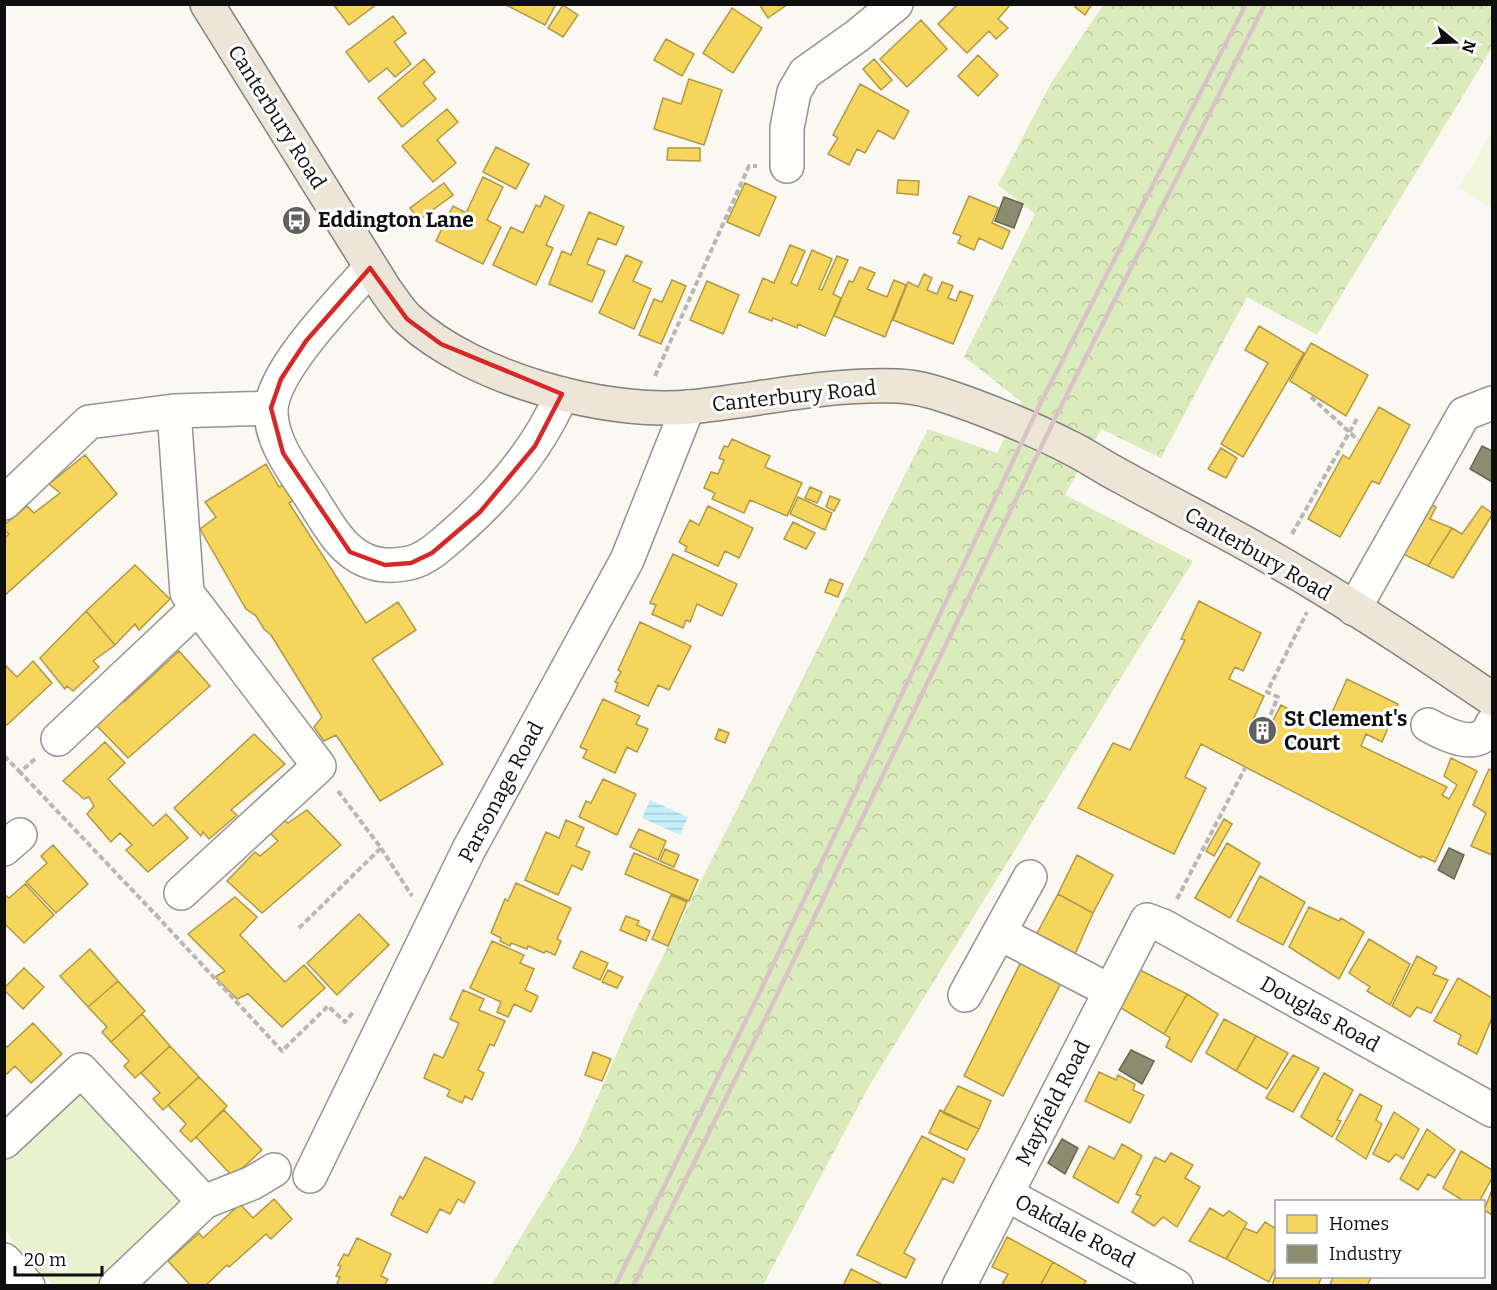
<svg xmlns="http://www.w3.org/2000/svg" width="1497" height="1290" font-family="Bitter,serif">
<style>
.forest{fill:url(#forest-crowns)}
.park{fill:#e8f2cf}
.pitch{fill:#f2f6da}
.water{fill:url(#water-rules)}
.homes{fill:#f6d55c;stroke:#b09945;stroke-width:1.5}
.industry{fill:#8c8c6e;stroke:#666651;stroke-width:1.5}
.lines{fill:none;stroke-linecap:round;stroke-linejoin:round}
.minor-casing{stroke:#959391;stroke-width:36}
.major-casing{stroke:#82817e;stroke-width:36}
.path{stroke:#b8b7b6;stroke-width:4;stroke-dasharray:6 3;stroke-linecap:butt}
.minor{stroke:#fefefd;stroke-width:33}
.major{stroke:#ede5d8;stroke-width:33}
.rail{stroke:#d9c3c6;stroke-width:4.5}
.marked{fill:none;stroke:#d62828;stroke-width:4.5;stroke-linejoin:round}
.labels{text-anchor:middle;stroke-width:6;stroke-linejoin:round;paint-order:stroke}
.street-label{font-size:21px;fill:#0e0e0e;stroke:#fff}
.poi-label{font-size:21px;font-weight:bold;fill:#0e0e0e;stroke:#fff;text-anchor:start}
</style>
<defs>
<pattern id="forest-crowns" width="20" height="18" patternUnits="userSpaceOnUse" patternTransform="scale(1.5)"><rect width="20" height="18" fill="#daebbc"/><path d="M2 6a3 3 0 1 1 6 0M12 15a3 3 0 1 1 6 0" fill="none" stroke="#bac8a0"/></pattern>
<pattern id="water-rules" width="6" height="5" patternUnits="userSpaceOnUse" patternTransform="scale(1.5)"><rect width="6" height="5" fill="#c4eefa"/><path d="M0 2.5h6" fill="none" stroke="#a7cbd5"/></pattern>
</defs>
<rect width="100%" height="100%" fill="#fbf8f2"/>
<path class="forest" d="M1103 5H1492V48L1317 335 1247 297 1161 458 1101 429 1065 495 1193 561 868 1088 763 1285 491 1286 576 1146 634 1014 928 429 997 453 1022 402 964 357 1035 214 998 185 1051 83Z"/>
<path class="park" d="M83 1072 204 1202 116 1285H54L39 1270 18 1275 5 1261 12 1238 5 1230V1142Z"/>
<path class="pitch" d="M1492 132V208L1459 188Z"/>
<path class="water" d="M650 800 688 817 680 835 642 818Z"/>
<path class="homes" d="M333 4H377L349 25Z
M509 4H556L545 25 508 6Z
M759 4H788L768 18Z
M958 4H1011L998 19 1008 28 996 39 989 31 967 53 938 24Z
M1077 4H1092L1085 15 1075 7Z
M563 5 578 15 563 37 548 28Z
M732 8 762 28 733 73 703 53Z
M393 16 406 33 394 42 411 64 395 77 387 68 369 82 346 52Z
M921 20 947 49 907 87 880 59Z
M666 39 694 54 682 76 654 60Z
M978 55 998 75 978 96 958 76Z
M424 59 435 72 423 83 436 99 402 127 378 98Z
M874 59 892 80 881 90 863 69Z
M689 79 722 90 704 145 654 129 663 98 681 104Z
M860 84 909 111 894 139 878 130 865 153 857 149 849 165 828 154 838 138 833 135Z
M447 109 458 122 437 140 456 163 433 182 402 146Z
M496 147 529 164 516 189 483 172Z
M668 148H700V161L667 160Z
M483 177 503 187 487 220 501 227 483 264 436 241 453 206 466 213Z
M898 180 919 181 918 195 897 193Z
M444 183 453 195 419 220 410 208Z
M745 183 776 197 759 236 727 222Z
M545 196 564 206 546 245 553 248 536 285 493 265 511 227 523 233 536 205 540 207Z
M969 196 998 208 992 223 1010 231 1002 249 979 238 974 250 958 243 961 236 953 233Z
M589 212 624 227 616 245 598 238 587 264 605 271 592 302 549 284 562 251 571 255Z
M790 245 805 251 791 283 797 286 812 250 832 259 819 289 822 290 837 256 848 260 833 294 841 298 825 336 798 324 797 328 773 318 772 321 749 312 763 278 774 283Z
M626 255 642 262 633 281 651 289 634 329 599 313Z
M860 267 875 273 867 289 887 297 894 280 906 285 885 337 834 316 849 281 853 282Z
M924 274 932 278 927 290 937 294 942 282 953 286 948 298 956 301 960 291 973 296 953 344 893 320 908 282 918 287Z
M672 280 686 286 661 344 639 335 654 299 662 302Z
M707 281 739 295 723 334 690 320Z
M1259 326 1304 353 1243 457 1221 444 1268 363 1245 350Z
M1311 343 1368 375 1346 416 1290 381Z
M1379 407 1410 425 1379 484 1372 481 1340 537 1308 519 1343 455 1349 459Z
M732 439 770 456 765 467 802 483 787 516 750 500 744 513 712 499 715 493 704 488 711 472 718 474 724 460 719 458 724 446 728 447Z
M1221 448 1237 458 1226 478 1208 469Z
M85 455 117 494 4 596V538L9 534 4 530V525L27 506 34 513 60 493 49 484Z
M266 464 279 487 284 484 294 500 289 503 366 623 398 602 416 630 372 659 443 764 380 801 336 735 324 741 314 727 322 717 271 635 264 629 256 616 246 609 200 529 216 517 205 502Z
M810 487 822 492 817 503 805 498Z
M830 496 840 500 834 511 826 507Z
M798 497 832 513 825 530 790 514Z
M1430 504 1436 507 1430 519 1452 528 1428 566 1403 554Z
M708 506 753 528 739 558 725 551 718 566 685 551 687 547 679 542 690 520 699 525Z
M1482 506 1492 513V515L1453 578 1428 566 1452 528 1462 534Z
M793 522 815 533 806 549 784 539Z
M673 554 737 584 722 616 697 604 690 622 686 620 683 628 652 614 656 605 650 603Z
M135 565 170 599 139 630 135 624 115 645 86 611Z
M830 579 843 584 838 597 825 592Z
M1199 601 1261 633 1243 671 1235 667 1229 679 1264 696 1253 720 1269 728 1281 705 1325 728 1347 679 1398 704 1382 742 1366 734 1361 746 1447 787 1442 795 1449 799 1457 785 1444 776 1451 758 1477 771 1435 862 1422 856 1421 858 1201 744 1185 777 1206 788 1174 854 1078 808 1113 743 1130 750 1185 640 1181 639Z
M86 611 115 645 93 661 99 667 73 691 67 686 65 689 40 658Z
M640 622 691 646 669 690 658 685 648 706 615 691 618 683 615 682 621 672 618 670Z
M179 651 210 686 128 758 95 724 121 696 124 702Z
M33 661 52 683 7 725 4 724V664L17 677Z
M603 699 640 716 636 724 648 729 637 752 627 747 615 773 583 758 587 750 580 747Z
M719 729 729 733 725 743 715 739Z
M254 734 285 764 231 810 237 815 209 839 203 832 201 836 174 808Z
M105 742 125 763 108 779 153 826 166 814 188 838 148 872 126 850 132 845 120 833 111 842 87 814 94 806 89 797 84 799 63 781Z
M1489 769 1492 771V855L1471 846 1486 813 1473 805Z
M603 779 636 794 617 835 579 817 586 801 591 803Z
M307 810 341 845 262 913 227 881 255 852 260 856 278 841 267 830 280 819 288 823Z
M1224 819 1232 824 1214 856 1206 851Z
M566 820 584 828 576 846 590 852 582 870 572 865 558 895 525 880 546 832 559 838Z
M639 829 666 841 658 860 630 847Z
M1227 843 1260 863 1230 918 1195 898Z
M53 845 88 884 56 913 26 882 47 863 41 856Z
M665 849 679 855 674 867 660 861Z
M634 853 698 880 689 901 625 874Z
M1077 855 1113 875 1093 913 1058 894Z
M1260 876 1305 902 1283 945 1237 921Z
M516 883 571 908 557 939 561 941 555 955 546 951 544 953 528 946 527 949 511 943 510 946 500 941 501 938 491 933 505 899 508 901Z
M25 884 54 915 24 943 4 923V894L9 898Z
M1058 894 1093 913 1075 954 1036 935Z
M671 895 687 902 668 946 652 939Z
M235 897 257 917 240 935 285 982 304 965 325 988 282 1027 248 994 237 999 215 977 225 971 188 934Z
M1309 907 1339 921 1341 918 1364 932 1339 979 1289 947Z
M359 914 389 945 337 995 307 963Z
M626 916 639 921 637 925 650 931 646 941 620 930Z
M1369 939 1410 964 1390 1005 1367 991 1370 987 1349 973Z
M492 941 524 955 520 963 534 969 525 990 538 996 531 1012 514 1004 508 1017 497 1012 501 1002 470 988Z
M90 949 118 981 88 1007 60 976Z
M581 951 608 963 600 980 573 968Z
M1417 956 1437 967 1433 974 1448 980 1431 1013 1417 1007 1410 1017 1392 1006Z
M1022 960 1062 981 1003 1096 964 1076Z
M24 968 44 987 23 1009 4 990V988Z
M608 970 623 977 617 988 602 982Z
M1140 970 1187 994 1164 1034 1121 1008Z
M1458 978 1492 998V1018L1477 1054 1458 1044 1461 1035 1434 1021Z
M118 981 145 1011 111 1042 102 1032 107 1027 88 1007Z
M463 990 484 999 479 1010 505 1021 494 1046 490 1044 478 1070 484 1073 472 1100 465 1096 462 1103 447 1096 450 1090 424 1078 434 1054 443 1058 459 1023 450 1019Z
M1187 994 1218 1014 1191 1062 1166 1047 1170 1038 1164 1034Z
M142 1014 170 1046 135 1078 124 1066 129 1061 111 1042Z
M1224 1019 1256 1036 1236 1071 1206 1053Z
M33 1023 62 1054 31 1083 15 1066 7 1074 4 1072V1045L7 1047Z
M1256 1036 1288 1053 1267 1089 1236 1071Z
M170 1046 199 1077 163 1110 153 1099 160 1093 141 1073Z
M593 1052 611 1059 602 1081 585 1075Z
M1293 1055 1319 1068 1293 1112 1266 1098Z
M1099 1072 1116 1080 1118 1075 1135 1084 1133 1090 1144 1095 1130 1123 1085 1101Z
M1324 1073 1353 1090 1337 1120 1341 1121 1332 1137 1301 1117Z
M199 1077 227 1106 191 1142 180 1131 186 1124 168 1105Z
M958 1086 991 1101 979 1129 943 1113Z
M1360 1094 1382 1106 1376 1120 1382 1124 1366 1159 1336 1139Z
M224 1110 262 1150 233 1177 196 1137Z
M940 1110 979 1129 967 1150 929 1133Z
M1394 1112 1419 1129 1403 1159 1396 1154 1389 1162 1373 1154Z
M1427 1129 1455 1150 1435 1178 1428 1174 1418 1190 1400 1179Z
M922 1136 965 1159 953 1183 943 1178 904 1253 915 1259 906 1278 857 1255Z
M1122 1144 1142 1156 1118 1203 1073 1177 1089 1146 1114 1159Z
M1461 1151 1492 1170V1178L1479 1202H1465L1443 1188Z
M1171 1153 1193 1165 1185 1178 1200 1187 1177 1227 1163 1217 1154 1226 1132 1212 1141 1196 1136 1194 1155 1157 1165 1162Z
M425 1157 475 1182 464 1203 458 1199 450 1214 440 1209 427 1233 391 1215 400 1196 403 1199Z
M1492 1190V1215L1484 1210Z
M274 1199 292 1219 271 1239 266 1234 229 1267 227 1265 205 1286H191L168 1261 199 1233 203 1238 240 1204 253 1218Z
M1210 1208 1223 1216 1229 1211 1247 1223 1226 1259 1189 1241Z
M1265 1222 1276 1229V1267L1269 1282 1226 1259 1244 1228 1257 1233Z
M1007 1237 1053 1262 1040 1286H1001L1008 1274 992 1267Z
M357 1238 391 1254 381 1276 388 1279 384 1286H336L340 1277 336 1276 341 1266 338 1265 344 1254 348 1256Z
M1053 1262 1086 1281 1083 1286H1040Z
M851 1269 885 1286H843Z
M1276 1273V1276H1322L1318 1286H1272Z
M1334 1276H1372L1367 1286H1329Z"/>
<path class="industry" d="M1004 197 1023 204 1014 228 995 221Z
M1482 446 1492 451V482L1470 469Z
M1449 848 1464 855 1454 879 1438 870Z
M1131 1050 1154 1061 1142 1084 1119 1070Z
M1062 1139 1078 1148 1065 1174 1048 1163Z"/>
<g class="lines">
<defs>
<path id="minor" d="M787 166V128L794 92 805 73 857 36 896 4
M370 268C343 299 274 368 271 409 270 442 295 472 312 499 326 521 340 549 365 560 378 566 395 566 409 563 427 559 441 545 455 533 500 494 538 450 562 394
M4 503 89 422 174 411
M1354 609 1464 414 1492 403
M1428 725C1446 735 1481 753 1492 724
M58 739 197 608
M4 849 20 835
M1030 877 999 933 1110 991
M181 893 319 766 187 593 174 411 271 408
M965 995 999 933
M4 1142 81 1070 204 1202 116 1286
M310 1176 469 849 627 560 688 407
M1006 1194 1176 1286
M204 1202 252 1183 274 1170
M4 1260 28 1286
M959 1286 1147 920 1163 926 1492 1110"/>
<path id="major" d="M207 4 386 291C393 300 400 312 409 320 472 378 605 415 690 407 759 400 828 383 898 386 923 387 946 396 969 404 1004 417 1038 431 1071 448 1089 457 1106 469 1124 478 1174 506 1226 531 1275 560 1350 603 1422 651 1492 699"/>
</defs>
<use href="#minor" class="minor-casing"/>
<use href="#major" class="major-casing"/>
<path class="path" d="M655 376 749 166H757
M1311 397 1358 440
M1292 534 1358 417
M1267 723 1278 697 1267 692 1307 612
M4 756 20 772
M35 759 20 772 156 915 158 914
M381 848 412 896
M1177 899 1245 768
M156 915 282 1051 328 1006 345 1022 354 1011
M299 928 381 848 338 791"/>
<use href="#minor" class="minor"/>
<use href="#major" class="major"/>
<path class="rail" d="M615 1286 757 998 1041 402 1246 4
M633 1286 773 1003 1059 410 1265 4"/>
</g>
<path class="marked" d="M370 268 407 319 441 344 562 394 535 446 480 512 432 553 411 563 385 565 350 552 283 453 271 408 281 379 306 341Z"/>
<defs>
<symbol id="bus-disc" viewBox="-11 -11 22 22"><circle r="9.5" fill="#61605e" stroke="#fff"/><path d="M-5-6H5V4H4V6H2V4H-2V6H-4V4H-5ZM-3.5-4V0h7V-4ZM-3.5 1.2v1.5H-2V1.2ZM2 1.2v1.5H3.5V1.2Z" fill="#fff"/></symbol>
<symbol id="building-disc" viewBox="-11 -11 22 22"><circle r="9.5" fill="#61605e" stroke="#fff"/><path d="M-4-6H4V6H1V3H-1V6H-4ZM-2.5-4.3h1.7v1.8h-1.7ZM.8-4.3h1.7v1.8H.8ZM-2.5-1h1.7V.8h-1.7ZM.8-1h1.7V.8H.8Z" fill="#fff"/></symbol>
</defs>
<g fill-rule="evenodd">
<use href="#bus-disc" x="280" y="204" width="33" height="33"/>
<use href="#building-disc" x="1246" y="714" width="33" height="33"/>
</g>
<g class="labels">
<g class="street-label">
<text transform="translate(277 117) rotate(58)" y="7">Canterbury Road</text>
<text transform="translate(794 396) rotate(-6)" y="7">Canterbury Road</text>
<text transform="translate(1258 554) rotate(30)" y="7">Canterbury Road</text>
<text transform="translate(501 792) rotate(-62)" y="7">Parsonage Road</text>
<text transform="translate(1320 1014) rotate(29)" y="7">Douglas Road</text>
<text transform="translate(1053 1103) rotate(-63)" y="7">Mayfield Road</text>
<text transform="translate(1075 1231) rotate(28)" y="7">Oakdale Road</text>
</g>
<g class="poi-label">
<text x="318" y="227">Eddington Lane</text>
<text x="1284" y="726">St Clement's<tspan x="1284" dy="24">Court</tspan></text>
</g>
</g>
<rect width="1497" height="1290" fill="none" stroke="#0e0e0e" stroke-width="12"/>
<rect x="1275" y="1200" width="210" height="78" fill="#ffffff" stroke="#9f9f9f" stroke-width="1.5"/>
<rect x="1287" y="1215" width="30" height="18" fill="#f6d55c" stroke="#9f9f9f" stroke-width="1.5"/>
<text x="1329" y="1230" font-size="18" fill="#0e0e0e">Homes</text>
<rect x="1287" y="1245" width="30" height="18" fill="#8c8c6e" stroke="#9f9f9f" stroke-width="1.5"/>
<text x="1329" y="1260" font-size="18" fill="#0e0e0e">Industry</text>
<g transform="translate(1455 42) rotate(109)" stroke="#ffffff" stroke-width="4.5" paint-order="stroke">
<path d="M0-4.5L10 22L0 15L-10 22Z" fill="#0e0e0e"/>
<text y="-9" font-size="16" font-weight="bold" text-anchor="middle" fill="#0e0e0e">N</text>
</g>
<path d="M15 1266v9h87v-9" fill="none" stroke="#0e0e0e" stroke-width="3"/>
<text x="24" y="1266" font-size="18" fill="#0e0e0e" stroke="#ffffff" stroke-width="4.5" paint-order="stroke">20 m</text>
</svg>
